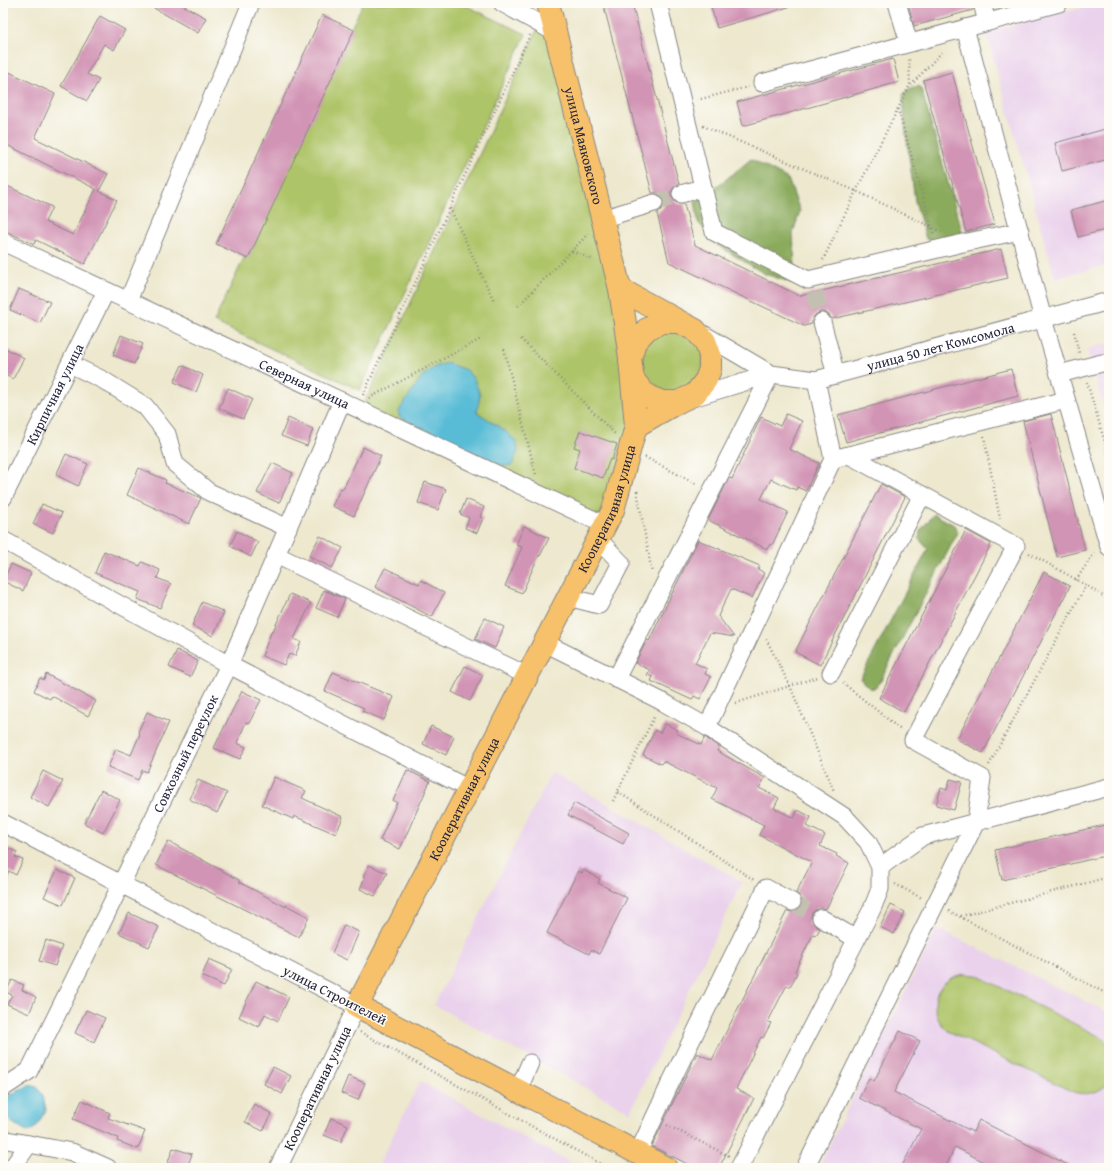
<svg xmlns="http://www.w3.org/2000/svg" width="1112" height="1171" font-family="'Gentium Book Plus',serif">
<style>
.built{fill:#ead1ec}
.green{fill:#aec468;stroke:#687352}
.forest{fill:#8aaa5c;stroke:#56664c}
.water{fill:#58bcd6;stroke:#3d6f88}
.building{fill:#d294b5}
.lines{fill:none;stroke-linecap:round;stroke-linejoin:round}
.minor-tunnel{stroke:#c4c0b1;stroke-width:17;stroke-dasharray:17 8;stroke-linecap:butt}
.minor-casing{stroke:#888584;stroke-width:19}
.major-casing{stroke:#888584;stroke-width:24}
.path{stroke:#888584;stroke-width:2.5;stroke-dasharray:1 3;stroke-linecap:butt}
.minor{stroke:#fff;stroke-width:17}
.major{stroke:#f6c16b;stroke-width:22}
.labels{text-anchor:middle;stroke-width:3;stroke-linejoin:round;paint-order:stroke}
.street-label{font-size:14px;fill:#22223b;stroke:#fdfcf7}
</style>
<rect width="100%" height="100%" fill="#fdfcf7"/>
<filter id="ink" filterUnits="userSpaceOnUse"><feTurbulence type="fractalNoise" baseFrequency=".025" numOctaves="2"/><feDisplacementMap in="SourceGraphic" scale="8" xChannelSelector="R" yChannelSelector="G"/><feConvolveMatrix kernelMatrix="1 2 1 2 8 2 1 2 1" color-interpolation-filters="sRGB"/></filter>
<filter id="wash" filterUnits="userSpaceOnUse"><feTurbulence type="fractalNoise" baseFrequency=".012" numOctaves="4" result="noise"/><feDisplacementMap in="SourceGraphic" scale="16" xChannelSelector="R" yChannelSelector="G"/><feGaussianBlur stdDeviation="0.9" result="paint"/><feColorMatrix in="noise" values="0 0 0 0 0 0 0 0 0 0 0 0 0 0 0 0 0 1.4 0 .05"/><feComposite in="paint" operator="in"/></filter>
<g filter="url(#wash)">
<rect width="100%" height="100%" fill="#ede8ce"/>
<path class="built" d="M1101 3H1109V265L1055 278 986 32Z
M1109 343V427L1087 349Z
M552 772 742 882 630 1112 434 1005Z
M937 928 1109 1013V1168H818Z
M420 1081 580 1168H377Z"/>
<path class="green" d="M363 3H460L526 34 360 390 214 322Z
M538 28 551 35 614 290 630 426 602 518 363 406Z
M666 324 702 342 704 379 677 399 645 390 638 342Z
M965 974 976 975 1101 1037 1109 1045V1082C1100 1093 1087 1096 1073 1092L948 1031C924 1011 935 977 965 974Z"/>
<path class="forest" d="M919 86 921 88 962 231 960 237 944 240 926 239 915 201 905 126 903 96C905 89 912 87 919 86Z
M751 159 788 179 800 211 793 233 796 284 765 274 717 245 698 222 695 200 724 181Z
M934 514 954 525 958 532 877 687 870 689 860 679 928 549 919 539 920 531Z"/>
<path class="water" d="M447 363 466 370 474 379 480 395 477 412 504 430 516 441 518 451 512 465 505 466 494 462 399 417V411L422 376 435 367Z
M29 1085 37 1087 43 1096 46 1110 36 1127 29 1132C13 1123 8 1124 3 1105L10 1095Z"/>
<g id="blocks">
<path class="building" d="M145 3H179L206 18 198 33Z
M603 3H632L679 184 674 187 671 192V196L674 201 679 204H684L695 245 800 296 1001 249 1008 278 832 319 829 315 825 312H820L815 315 812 319V324L804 326 669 262 657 213 662 209 664 206V200L660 195 657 193H652Z
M710 3H791L792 6 717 28Z
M908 3H972L973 10 914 26Z
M322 15 354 30 248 259 216 244Z
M100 16 125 30 114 50 104 44 87 74 99 80 87 101 61 86Z
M893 59 899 82 743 126 737 102Z
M3 69 55 94 35 138 108 174 99 191 117 200 85 264 36 240 34 244 3 230V184L52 207 45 222 73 235 96 189 3 143Z
M952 72 995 224 966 232 923 80Z
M1109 128V159L1062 171 1055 143Z
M1109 200V229L1078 237 1071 210Z
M19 289 50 302 40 323 10 310Z
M121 335 143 344 134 364 113 355Z
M3 347 24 358 13 379 3 374Z
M182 365 203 375 196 392 174 382Z
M1011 369 1018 396 846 442 838 415Z
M228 388 252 399 243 419 219 408Z
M786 414 802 421 789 449 819 463 806 491 797 487 796 490 771 479 761 499 788 512 772 545 770 544 767 549 708 520 729 478 732 479 761 417 780 426Z
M1051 414 1085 550 1057 557 1023 421Z
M288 418 313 429 307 446 281 436Z
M580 431 617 444 612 460 610 459 603 478 574 468 580 449 574 447Z
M363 447 381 456 354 516 332 506 341 488 343 489Z
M66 454 88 464 78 486 56 475Z
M272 463 293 473 279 503 257 493Z
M139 468 166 480 165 483 201 498 189 524 127 495Z
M425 482 446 489 438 510 418 503Z
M881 484 905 497 820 665 795 652Z
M466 499 484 507 480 517 483 518 477 533 465 528 469 518 460 514Z
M42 504 62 513 53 533 33 524Z
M524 526 549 538 540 556 539 555 522 593 505 586 522 547 516 545Z
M966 530 991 544 904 712 879 698Z
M237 531 258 542 251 557 230 546Z
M320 536 343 548 332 568 309 556Z
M698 540 760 566 758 569 764 573 752 598 731 589 718 616 734 637 710 633 695 663 707 669 705 674 711 677 700 699 694 696 692 700 651 681 653 677 647 675 650 670 635 663 647 640 649 641Z
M104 551 140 566 142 562 160 570 157 578 171 584 160 608 137 599 140 592 95 573Z
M11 564 31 573 23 591 3 581Z
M385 568 419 584 421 580 444 593 432 617 375 587Z
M1044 572 1070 586 983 753 957 739Z
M324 590 345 599 337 617 316 608Z
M290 594 311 603 294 639 301 642 295 656 289 654 284 665 262 656 272 630 273 631Z
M202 602 224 612 213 636 192 626Z
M485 618 504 627 495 648 475 639Z
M177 650 198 661 190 677 169 667Z
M465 666 483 675 470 701 452 692Z
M333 672 394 697 384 720 362 711 364 708 325 691Z
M46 674 96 701 88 716 52 696 50 699 34 691 40 678 44 680Z
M242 691 261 700 249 723 246 722 237 743 246 747 240 759 214 748Z
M147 712 169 722 147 772 142 770 138 780 108 767 116 749 131 755 140 734 138 732Z
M665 724 678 730 676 733 701 745 705 737 719 747 717 751 765 778 759 788 779 798 774 808 794 818 798 810 811 817 807 826 825 835 820 846 837 854 836 856 849 863 826 909 821 908 817 909 812 913 811 917 812 922 820 929 816 935 813 934 795 971 797 973 790 987 787 985 780 998 768 1022 771 1023 763 1038 761 1037 736 1089 754 1098 719 1168H695L652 1146 697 1053 712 1060 787 911 793 912 797 911 801 907 802 902 801 897 796 893 812 862 759 835 764 825 712 799 717 788 663 761 661 764 643 755 655 730 660 733Z
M431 726 454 737 446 755 423 744Z
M407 770 430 781 400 849 380 840 397 802 393 801Z
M43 771 63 781 49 807 30 797Z
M274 777 306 791 302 798 343 817 336 834 294 816 293 819 262 805Z
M950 779 962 782 954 810 936 805 941 788 947 790Z
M198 780 227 793 217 813 189 799Z
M101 790 120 800 103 833 84 823Z
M574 803 629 833 623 844 568 815Z
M1109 824V855L1002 880 995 850Z
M168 841 239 880V882L286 907V905L309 917 299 937 156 865Z
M3 846 17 852 15 857 23 860 16 875 9 871 3 884Z
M369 865 387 873 375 896 360 889 365 877H363Z
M57 870 75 878 63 905 44 897Z
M583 870 600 879 598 883 627 898 599 954 591 950 589 954 547 933 578 871 582 873Z
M891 905 905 912 894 934 880 927Z
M129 913 159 927 149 947 119 933Z
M344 925 359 932 347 960 332 953Z
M46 940 62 946 55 966 39 961Z
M209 959 232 969 224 986 202 976Z
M12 980 24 985 22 990 36 997 29 1014 7 1004 12 995 6 992Z
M256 981 289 997 278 1021 265 1014 259 1027 239 1017Z
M86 1010 105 1018 94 1042 75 1033Z
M900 1031 920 1041 894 1092 973 1132 979 1120 1074 1168H996L955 1147 945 1168H901L921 1129 859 1098 869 1078 874 1081Z
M273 1067 291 1076 282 1094 264 1084Z
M348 1076 365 1083 358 1100 341 1093Z
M82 1100 110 1113 108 1118 145 1131 138 1149 117 1141 118 1138 73 1119Z
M254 1104 272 1114 263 1131 245 1122Z
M331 1118 348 1125 341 1142 324 1135Z
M173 1148 192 1154 187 1168H176L167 1165Z"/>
</g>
</g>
<g filter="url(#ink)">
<use href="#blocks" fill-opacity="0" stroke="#888584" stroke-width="1"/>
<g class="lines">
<path class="minor-tunnel" d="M654 203 681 194
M815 292 822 322
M792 902 821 918"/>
<defs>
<g id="minor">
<path d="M502 3 556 33"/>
<path d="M658 3 714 232 808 280 963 243 1020 231"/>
<path d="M897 3 909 43"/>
<path d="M982 3 987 22"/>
<path d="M965 28 1043 319 1109 547"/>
<path d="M762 83 1059 3"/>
<path d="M681 194 703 188"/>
<path d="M602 219 654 203"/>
<path id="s1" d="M3 242 605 525"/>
<path d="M128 301 251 3"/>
<path d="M822 322 836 375"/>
<path id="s2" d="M698 331 771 374 816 380 1109 301"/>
<path d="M70 364 103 380 145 406 167 434 175 464 209 492 288 528"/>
<path d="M1059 374 1102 363"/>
<path d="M816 380 833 459 1066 400"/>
<path d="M689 399 771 374"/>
<path id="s3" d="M3 498 106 291"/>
<path d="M3 540 229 665 469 789"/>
<path d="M276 555 528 676"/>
<path d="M568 597 599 605 621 563 598 539"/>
<path d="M545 643 661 701 707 727 845 817 868 842 880 867V889L872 909 739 1168"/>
<path d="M831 673 922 495"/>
<path d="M616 679 771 374"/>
<path d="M707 727 833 459"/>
<path d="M3 823 357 1006 278 1168"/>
<path d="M880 867 923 836 1109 787"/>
<path d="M821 918 856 939"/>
<path id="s4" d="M3 1088 29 1071 229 665 342 401"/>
<path d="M518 1091 530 1063"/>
<path d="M3 1137 7 1140 72 1152 108 1168"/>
<path d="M638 1153 668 1088 766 888 792 902"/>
<path d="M12 1168 29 1144"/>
<path d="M805 1168 976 822 982 778 913 740 1016 546 849 455"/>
</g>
<g id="major">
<path id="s5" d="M548 3 620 289 633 379 643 392 652 398 662 402H678"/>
<path d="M620 289 695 330 705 341 710 355V369L706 380 695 394 678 402 636 426"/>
<path id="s6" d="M666 1168 357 1006 613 510 636 426 630 359 635 342 647 329 662 322H679L695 330"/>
</g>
</defs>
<use href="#minor" class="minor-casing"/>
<use href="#major" class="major-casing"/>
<path class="path" d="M911 85 943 51
M697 100 748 87
M898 109 934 235
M703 126 856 191 942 232
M450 208 494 301
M572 251 594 260
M823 260 856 191 910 85 909 58
M518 306 588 234
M1074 332 1079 353
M521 339 615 434
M504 349 536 475
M1087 382 1109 456
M363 395 530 35
M369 398 481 339
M984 436 1000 519
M645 457 698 485
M637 491 652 573
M1029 553 1086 585 1109 600
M1076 580 1095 552
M766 639 790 686 834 791
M843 683 901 730
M736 703 818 677
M989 765 1086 585
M618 792 754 880
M613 801 655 715
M895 884 922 898
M949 911 1109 995
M961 916 1109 877
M360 1032 608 1168
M667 1125 729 1156"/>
<use href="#minor" class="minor"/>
<use href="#major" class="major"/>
</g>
</g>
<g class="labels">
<g class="street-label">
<text dy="5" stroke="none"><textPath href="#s5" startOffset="147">улица Маяковского</textPath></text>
<text dy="5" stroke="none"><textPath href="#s2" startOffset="259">улица 50 лет Комсомола</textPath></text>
<text dy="5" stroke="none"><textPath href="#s1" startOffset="333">Северная улица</textPath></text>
<text dy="5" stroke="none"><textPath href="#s3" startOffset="116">Кирпичная улица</textPath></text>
<text dy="5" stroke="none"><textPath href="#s6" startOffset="906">Кооперативная улица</textPath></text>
<text dy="5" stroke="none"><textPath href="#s4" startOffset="385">Совхозный переулок</textPath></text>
<text dy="5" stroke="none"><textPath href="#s6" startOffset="582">Кооперативная улица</textPath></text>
<text transform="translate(335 995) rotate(27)" y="5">улица Строителей</text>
<text transform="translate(317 1088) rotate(-64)" y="5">Кооперативная улица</text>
</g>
</g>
<rect width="1112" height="1171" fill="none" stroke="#fdfcf7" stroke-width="16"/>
</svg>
